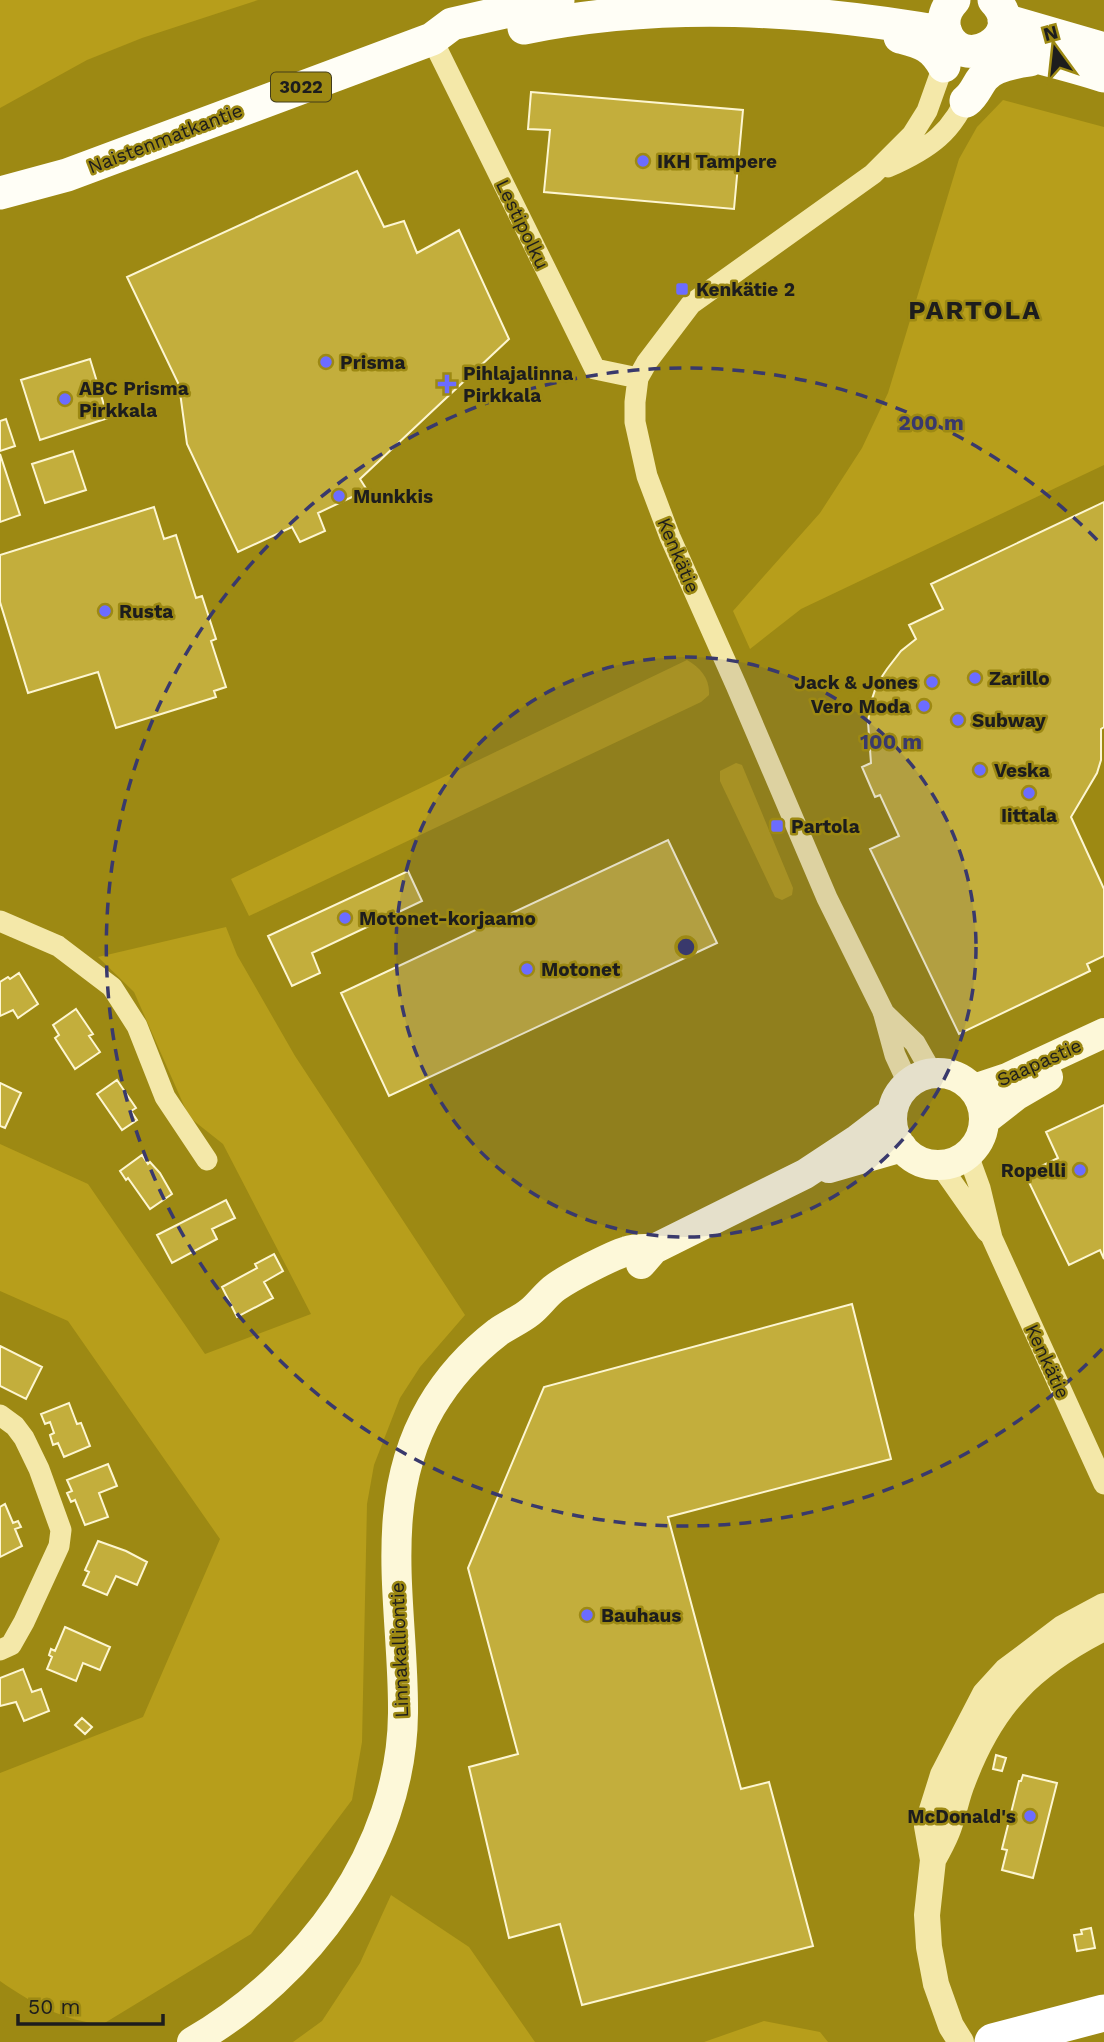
<svg xmlns="http://www.w3.org/2000/svg" width="1104" height="2042" font-family="'Work Sans',sans-serif">
<style>
.green{fill:#b79e1b}
.building{fill:#c3ae3c;stroke:#fdf6d1;stroke-width:2}
.lines{fill:none;stroke-linecap:round;stroke-linejoin:round}
.minor{stroke:#f4e8a9;stroke-width:21}
.tertiary{stroke:#f4e8a9;stroke-width:26}
.secondary{stroke:#fdf8d9;stroke-width:30}
.primary{stroke:#fffef6;stroke-width:33}
.motorway{stroke:#fff;stroke-width:37}
.ring{fill:none;stroke:#39396c;stroke-width:3.5;stroke-dasharray:12 9}
.poi-dot{fill:#6c6cff;stroke:#9d8913;stroke-width:2.5}
.labels{text-anchor:middle;stroke-width:5;stroke-linejoin:round;paint-order:stroke}
.shield{fill:#9d8913;stroke:#433d1a;stroke-width:2}
.shield-label{font-size:18px;font-weight:bold;fill:#1d1d1d}
.street-label{font-size:19px;fill:#1d1d1d;stroke:#9d8913}
.poi-label{font-size:19px;font-weight:bold;fill:#1d1d1d;stroke:#9d8913;text-anchor:start}
.district-label{font-size:26px;font-weight:bold;letter-spacing:2px;fill:#1d1d1d;stroke:#9d8913}
.centre{fill:#39396c;stroke:#9d8913;stroke-width:3.5}
.ring-label{font-size:21px;text-anchor:middle;font-weight:bold;fill:#39396c;stroke:#9d8913;stroke-width:5;stroke-linejoin:round;paint-order:stroke}
</style>
<rect width="100%" height="100%" fill="#9d8913"/>
<path class="green" d="M0 0H258L142 38 87 60 0 108Z
M1003 100 1104 127V465L801 609 750 649 733 611 820 513 862 448 888 393 959 159 977 127Z
M687 660C701 668 710 679 709 695L701 702 249 916 231 879Z
M736 763 742 765 793 888 792 895 782 900 775 897 720 781V771Z
M226 927 237 955 295 1056 465 1315 420 1367 400 1398 374 1465 367 1504 362 1742 352 1800 251 1934 103 2024C65 2022 30 2002 0 1981V1773L143 1717 220 1539 68 1321 0 1291V1144L88 1184 205 1354 311 1314 223 1144 189 1117 134 992 98 957Z
M391 1895 469 1947 535 2042H293L322 2021 360 1963Z
M764 2021 820 2032 828 2042H704Z"/>
<path class="building" d="M531 92 743 110 734 209 544 192 550 130 528 129Z
M357 171 384 227 404 221 417 253 459 230 509 339 360 479 367 490 318 513 325 531 300 542 292 527 238 552 187 444 179 385 127 277Z
M90 359 108 418 40 440 21 380Z
M6 419 15 446 0 451V421Z
M73 451 86 490 45 503 32 464Z
M0 454 20 515 0 522Z
M1104 502V727L1101 729V760L1097 773 1071 817 1104 889V956L1087 964 1090 971 959 1034 870 849 899 836 880 795 875 797 862 767 871 763 868 722 871 702 877 684 887 669 901 651 916 639 909 625 943 609 931 584Z
M154 507 164 539 176 535 196 598 202 596 216 639 211 641 226 687 214 691 216 697 116 728 98 672 28 693 0 602V555Z
M668 840 717 943 389 1096 341 993Z
M408 871 422 901 312 953 320 973 292 986 268 936Z
M19 973 38 1004 18 1018 13 1010 0 1016V982L8 977 10 979Z
M76 1009 93 1034 89 1036 100 1052 75 1069 55 1038 59 1035 53 1025Z
M117 1080 136 1108 131 1111 137 1120 122 1130 97 1094Z
M0 1083 21 1093 5 1128 0 1126Z
M1104 1105V1259L1100 1250 1069 1265 1025 1174 1058 1158 1046 1132Z
M142 1155 148 1164 150 1162 160 1173 172 1194 150 1209 128 1178 126 1180 120 1171Z
M226 1200 235 1218 212 1229 217 1239 172 1263 157 1235Z
M274 1254 283 1271 264 1282 273 1298 237 1317 222 1287 257 1268 255 1264Z
M852 1304 891 1459 668 1517 741 1789 769 1782 813 1946 582 2005 560 1924 509 1938 469 1767 518 1754 468 1568 544 1387Z
M0 1346 42 1367 26 1399 0 1386Z
M69 1403 77 1424 81 1423 90 1446 64 1457 58 1443 53 1445 50 1435 54 1433 50 1422 45 1424 41 1414Z
M108 1464 117 1486 99 1493 108 1517 85 1525 75 1500 71 1502 67 1493 72 1491 67 1480Z
M5 1504 13 1523 18 1521 21 1527 15 1529 22 1546 0 1557V1507Z
M98 1541 126 1551 147 1562 137 1585 116 1576 107 1595 83 1585 89 1572 85 1570Z
M65 1627 110 1647 100 1670 83 1663 76 1681 47 1669 52 1657 49 1655 51 1649 55 1651Z
M23 1669 32 1692 41 1689 49 1711 24 1721 16 1702 0 1706V1678Z
M82 1718 92 1727 85 1734 75 1725Z
M996 1755 1006 1758 1002 1771 993 1769Z
M1023 1775 1057 1783 1033 1878 1002 1870 1007 1850 1002 1849 1019 1781H1021Z
M1091 1928 1095 1948 1077 1951 1074 1935 1082 1934 1081 1930Z"/>
<g class="lines">
<path class="minor" d="M432 39 595 369 638 378
M888 167C929 149 954 132 970 89
M0 921 58 946 112 987 137 1026 165 1097 207 1160
M883 1012 915 1043 932 1073
M908 1083 895 1055 883 1011 827 898 736 685 670 537 647 476 635 422V402L638 378 647 362 691 304 873 174 912 135 927 111 947 55
M968 1155 980 1188 992 1238 1104 1484
M940 1165 987 1232
M0 1415 15 1426 24 1438 39 1469 61 1530 59 1546 24 1622 11 1645 0 1650"/>
<path class="tertiary" d="M933 1860C938 1851 943 1842 947 1832 954 1815 956 1797 963 1781 992 1704 1031 1665 1104 1628
M961 2042 951 2026 936 1984 929 1947 927 1915 933 1860 927 1826 943 1775 985 1694 1006 1671 1063 1628 1104 1606"/>
<path class="secondary" d="M892 1119a46 46 0 1 1 92 0a46 46 0 1 1-92 0Z
M974 1089 1007 1078 1104 1033
M985 1120 1017 1095 1048 1077
M829 1168 902 1147
M641 1264 654 1249 805 1174 858 1139 892 1113
M192 2042C307 1976 402 1850 403 1713 404 1609 375 1503 431 1407 448 1378 472 1352 498 1332 508 1325 520 1320 530 1312 539 1305 546 1294 556 1287 570 1277 611 1256 627 1251 635 1248 645 1249 654 1249"/>
<path class="primary" d="M954 0C946 8 942 19 945 30 959 77 1031 37 994 0
M1004 20 1104 49
M524 28C664 0 806 8 946 33
M900 37C922 43 932 45 944 66
M993 45C1030 56 1067 64 1104 76
M966 101C975 94 976 87 983 78 993 65 1015 62 1030 60
M0 193 67 175 432 39 452 24 558 0"/>
<path class="motorway" d="M993 2042 1104 2013"/>
</g>
<circle cx="686" cy="947" r="290" fill="#39396c" fill-opacity=".12"/>
<g class="ring">
<circle cx="686" cy="947" r="290"/>
<path d="M1102 1349A579 579 0 1 1 1102 545"/>
</g>
<g class="poi-dot">
<circle cx="643" cy="161" r="7"/>
<rect x="675" y="282" width="14" height="14" rx="3.5"/>
<circle cx="326" cy="362" r="7"/>
<path d="M443.5 373.5h7v7h7v7h-7v7h-7v-7h-7v-7h7z"/>
<circle cx="65" cy="399" r="7"/>
<circle cx="339" cy="496" r="7"/>
<circle cx="105" cy="611" r="7"/>
<circle cx="975" cy="678" r="7"/>
<circle cx="932" cy="682" r="7"/>
<circle cx="924" cy="706" r="7"/>
<circle cx="958" cy="720" r="7"/>
<circle cx="980" cy="770" r="7"/>
<circle cx="1029" cy="793" r="7"/>
<rect x="770" y="819" width="14" height="14" rx="3.5"/>
<circle cx="345" cy="918" r="7"/>
<circle cx="527" cy="969" r="7"/>
<circle cx="1080" cy="1170" r="7"/>
<circle cx="587" cy="1615" r="7"/>
<circle cx="1030" cy="1816" r="7"/>
</g>
<g class="labels">
<rect class="shield" x="271" y="72.5" width="60" height="29" rx="5"/>
<g class="shield-label">
<text x="301" y="93">3022</text>
</g>
<g class="street-label">
<text transform="translate(165 138) rotate(-21)" y="7">Naistenmatkantie</text>
<text transform="translate(523 224) rotate(64)" y="7">Lestipolku</text>
<text transform="translate(679 555) rotate(67)" y="7">Kenkätie</text>
<text transform="translate(1039 1062) rotate(-24)" y="7">Saapastie</text>
<text transform="translate(1048 1361) rotate(65)" y="7">Kenkätie</text>
<text transform="translate(399 1650) rotate(-92)" y="7">Linnakalliontie</text>
</g>
<g class="poi-label">
<text x="657" y="168">IKH Tampere</text>
<text x="696" y="296">Kenkätie 2</text>
<text x="340" y="369">Prisma</text>
<text x="463" y="380">Pihlajalinna<tspan x="463" dy="22">Pirkkala</tspan></text>
<text x="79" y="395">ABC Prisma<tspan x="79" dy="22">Pirkkala</tspan></text>
<text x="353" y="503">Munkkis</text>
<text x="119" y="618">Rusta</text>
<text x="989" y="685">Zarillo</text>
<text x="918" y="689" text-anchor="end">Jack &amp; Jones</text>
<text x="910" y="713" text-anchor="end">Vero Moda</text>
<text x="972" y="727">Subway</text>
<text x="994" y="777">Veska</text>
<text x="1029" y="822" text-anchor="middle">Iittala</text>
<text x="791" y="833">Partola</text>
<text x="359" y="925">Motonet-korjaamo</text>
<text x="541" y="976">Motonet</text>
<text x="1066" y="1177" text-anchor="end">Ropelli</text>
<text x="601" y="1622">Bauhaus</text>
<text x="1016" y="1823" text-anchor="end">McDonald's</text>
</g>
<g class="district-label">
<text x="975" y="319">PARTOLA</text>
</g>
</g>
<circle cx="686" cy="947" r="10" class="centre"/>
<g class="ring-label">
<text x="931" y="430">200 m</text>
<text x="891" y="749">100 m</text>
</g>
<g transform="translate(1055 49) rotate(345)" stroke="#9d8913" stroke-width="5" paint-order="stroke">
<path d="M0-5L12 26L0 18L-12 26Z" fill="#1d1d1d"/>
<text y="-10" font-size="19" font-weight="bold" text-anchor="middle" fill="#1d1d1d">N</text>
</g>
<path d="M18 2014v10h145v-10" fill="none" stroke="#1d1d1d" stroke-width="3.5"/>
<text x="28" y="2014" font-size="21" fill="#1d1d1d" stroke="#9d8913" stroke-width="5" paint-order="stroke">50 m</text>
</svg>
